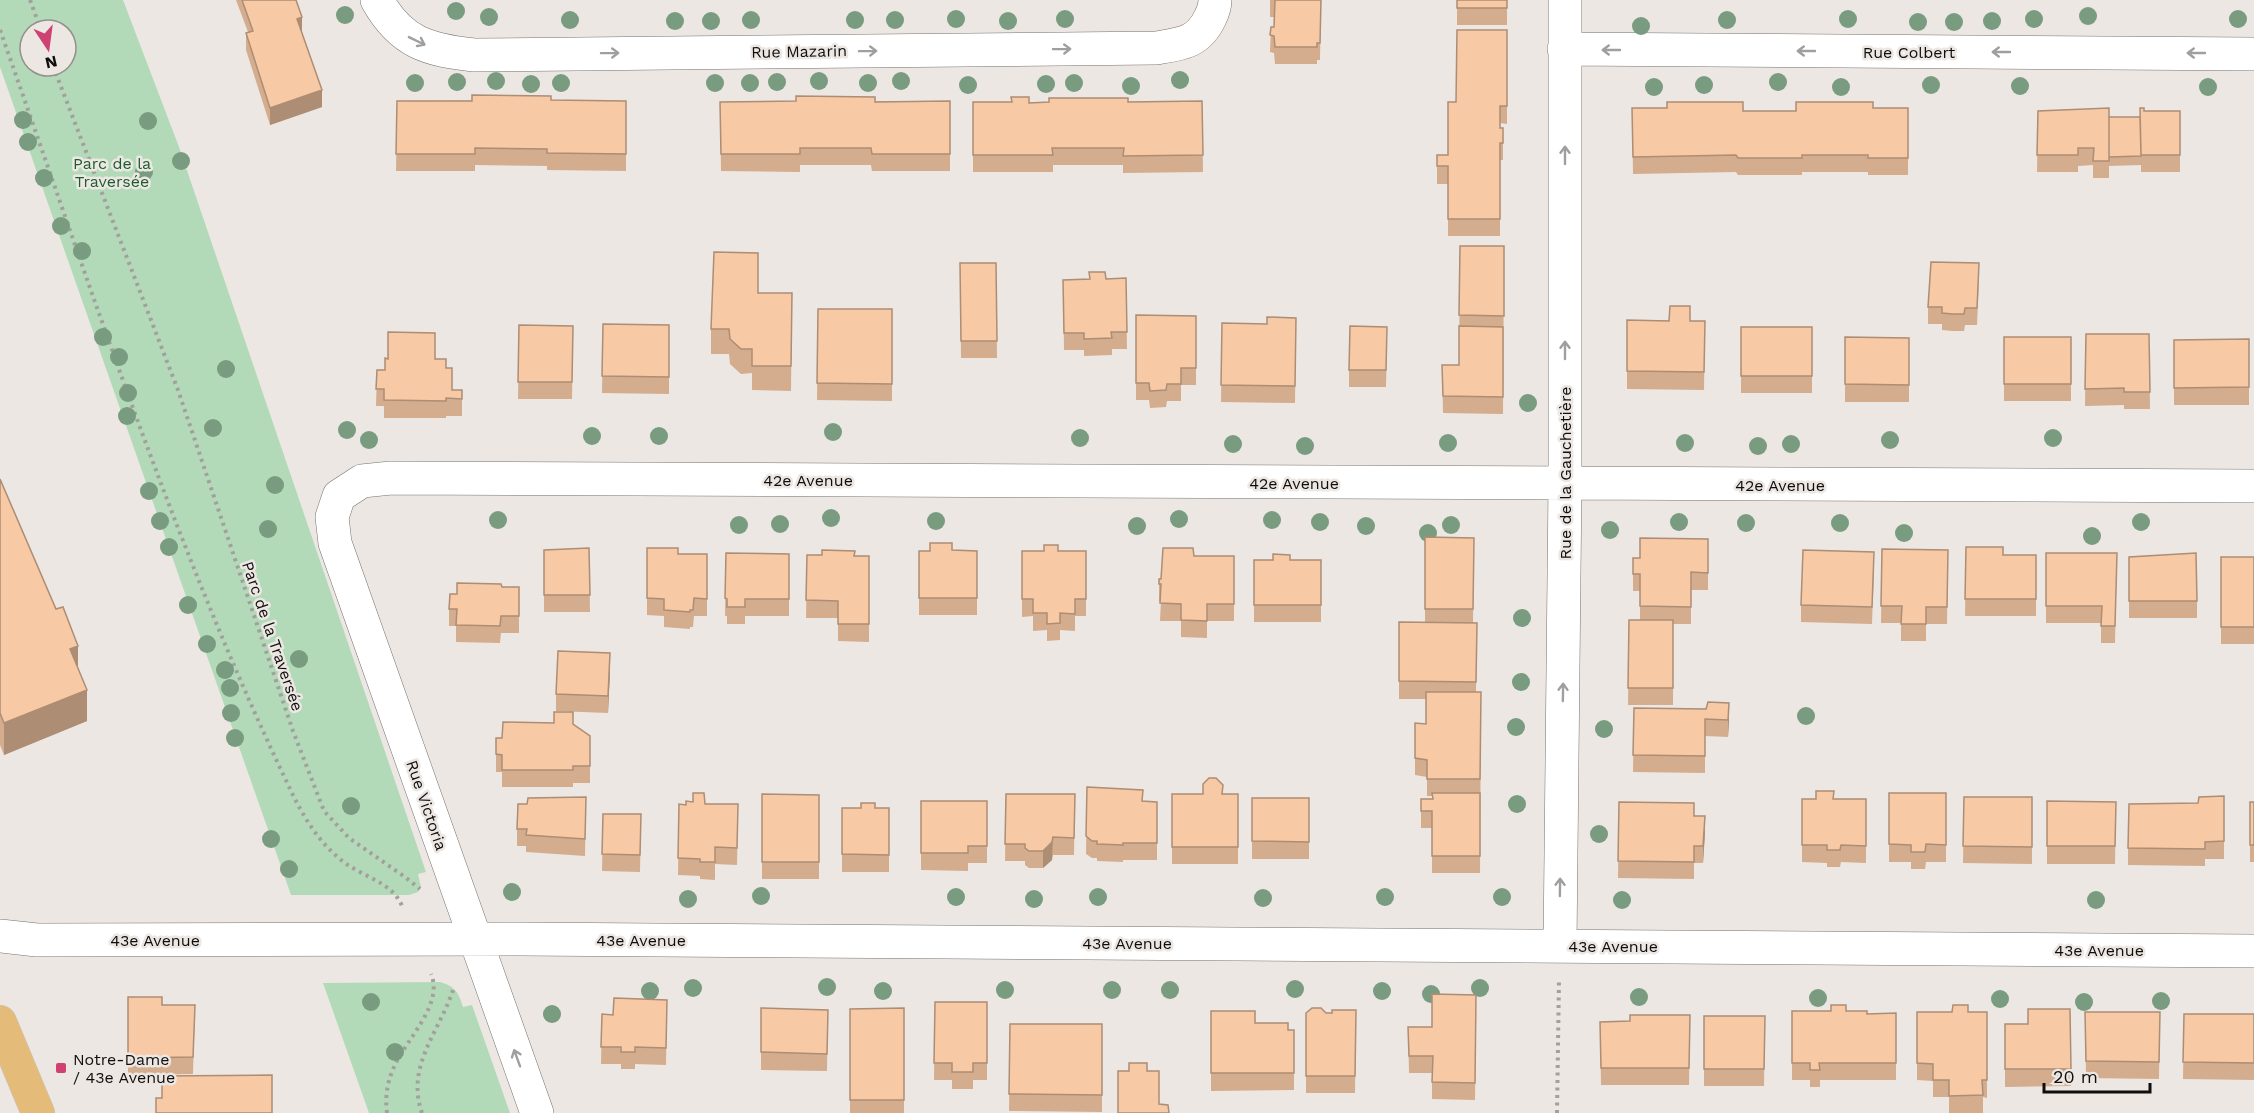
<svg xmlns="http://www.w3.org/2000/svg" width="2254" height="1113" font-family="'Work Sans',sans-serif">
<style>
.green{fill:#b3dab8;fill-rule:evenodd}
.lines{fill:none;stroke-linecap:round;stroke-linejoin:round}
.minor-casing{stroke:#77726e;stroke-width:34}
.major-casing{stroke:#c6c5c5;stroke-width:34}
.path{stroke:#a39f9c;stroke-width:4;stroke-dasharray:3 4.5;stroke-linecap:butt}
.minor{stroke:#fff;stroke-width:33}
.major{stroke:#e5bb79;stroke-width:33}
.tree{fill:#799b7f}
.wall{fill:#d4ad8e}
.shaded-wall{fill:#ad8d74}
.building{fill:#f7c9a5;stroke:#ad8d74;stroke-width:1.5}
.oneway{stroke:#9f9f9e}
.poi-dot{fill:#ce4172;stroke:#ece7e3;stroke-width:2}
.labels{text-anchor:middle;stroke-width:5;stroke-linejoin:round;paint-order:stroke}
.street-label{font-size:16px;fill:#100e0d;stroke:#ece7e3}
.park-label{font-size:16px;fill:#1b5d2d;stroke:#ece7e3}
.poi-label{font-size:16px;fill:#100e0d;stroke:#ece7e3;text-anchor:start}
</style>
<rect width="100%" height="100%" fill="#ece7e3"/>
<path class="green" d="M0 0H123L179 147 426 872 418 874 421 887 418 892 409 895H291L0 67ZM30 30H66V66H30Z
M440 982C455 986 459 993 463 1007L472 1005 510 1113H369L323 983Z"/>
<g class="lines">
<defs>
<path id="minor" d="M377 0C401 43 428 50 474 55L1156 48C1181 44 1198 43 1210 18 1213 12 1215 7 1215 0
M1564 49 2254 54
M0 936 37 940 519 939 2254 951
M1560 946 1565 484V0
M537 1113 335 543 332 517 339 496 362 481 391 478 2254 486"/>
<path id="major" d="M0 1022 38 1113"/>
</defs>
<use href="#minor" class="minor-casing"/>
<use href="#major" class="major-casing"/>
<path class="path" d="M30 0 41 30
M0 30C91 287 174 548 292 793 305 820 321 845 345 863 364 877 393 883 402 906
M53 66 178 390 293 731 324 811 349 838 405 877 420 889
M387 1113C385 1096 387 1083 394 1067 406 1039 444 1005 431 974
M422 1113C405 1065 441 1030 454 987
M1557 1113 1559 979"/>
<use href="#minor" class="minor"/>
<use href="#major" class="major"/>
</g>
<g class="tree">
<circle cx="456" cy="11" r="9"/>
<circle cx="345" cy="15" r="9"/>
<circle cx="2088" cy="16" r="9"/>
<circle cx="489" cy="17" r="9"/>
<circle cx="956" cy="19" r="9"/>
<circle cx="1065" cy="19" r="9"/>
<circle cx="1848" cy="19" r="9"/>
<circle cx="2034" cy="19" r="9"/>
<circle cx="2238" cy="19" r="9"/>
<circle cx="570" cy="20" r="9"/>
<circle cx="751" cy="20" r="9"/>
<circle cx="855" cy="20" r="9"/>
<circle cx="895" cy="20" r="9"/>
<circle cx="1727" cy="20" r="9"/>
<circle cx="675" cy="21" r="9"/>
<circle cx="711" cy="21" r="9"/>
<circle cx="1008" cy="21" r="9"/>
<circle cx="1992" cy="21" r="9"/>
<circle cx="1918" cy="22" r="9"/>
<circle cx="1954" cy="22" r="9"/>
<circle cx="1641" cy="26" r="9"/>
<circle cx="1180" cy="80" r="9"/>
<circle cx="496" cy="81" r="9"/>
<circle cx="819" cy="81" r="9"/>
<circle cx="901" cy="81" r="9"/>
<circle cx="457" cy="82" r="9"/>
<circle cx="777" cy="82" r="9"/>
<circle cx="1778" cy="82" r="9"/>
<circle cx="415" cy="83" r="9"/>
<circle cx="561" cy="83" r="9"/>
<circle cx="715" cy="83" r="9"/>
<circle cx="750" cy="83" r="9"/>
<circle cx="868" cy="83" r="9"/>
<circle cx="1074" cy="83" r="9"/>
<circle cx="531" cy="84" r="9"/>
<circle cx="1046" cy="84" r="9"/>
<circle cx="968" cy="85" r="9"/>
<circle cx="1704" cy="85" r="9"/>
<circle cx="1931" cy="85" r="9"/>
<circle cx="1131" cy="86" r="9"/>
<circle cx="2020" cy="86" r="9"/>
<circle cx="1654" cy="87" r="9"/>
<circle cx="1841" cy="87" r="9"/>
<circle cx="2208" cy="87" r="9"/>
<circle cx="23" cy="120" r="9"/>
<circle cx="148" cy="121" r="9"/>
<circle cx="28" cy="142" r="9"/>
<circle cx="181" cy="161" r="9"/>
<circle cx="144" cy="172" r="9"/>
<circle cx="44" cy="178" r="9"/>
<circle cx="61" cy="226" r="9"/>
<circle cx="82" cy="251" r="9"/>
<circle cx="103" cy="337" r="9"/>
<circle cx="119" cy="357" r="9"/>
<circle cx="226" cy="369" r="9"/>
<circle cx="128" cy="393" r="9"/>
<circle cx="1528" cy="403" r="9"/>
<circle cx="127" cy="416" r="9"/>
<circle cx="213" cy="428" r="9"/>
<circle cx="347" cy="430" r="9"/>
<circle cx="833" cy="432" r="9"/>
<circle cx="592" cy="436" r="9"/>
<circle cx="659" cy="436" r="9"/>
<circle cx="1080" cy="438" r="9"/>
<circle cx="2053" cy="438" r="9"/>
<circle cx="369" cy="440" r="9"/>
<circle cx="1890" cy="440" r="9"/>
<circle cx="1448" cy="443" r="9"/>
<circle cx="1685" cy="443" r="9"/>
<circle cx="1233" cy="444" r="9"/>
<circle cx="1791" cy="444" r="9"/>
<circle cx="1305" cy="446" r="9"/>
<circle cx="1758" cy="446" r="9"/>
<circle cx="275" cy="485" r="9"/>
<circle cx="149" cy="491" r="9"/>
<circle cx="831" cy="518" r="9"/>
<circle cx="1179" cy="519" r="9"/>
<circle cx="498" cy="520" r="9"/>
<circle cx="1272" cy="520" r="9"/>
<circle cx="160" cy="521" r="9"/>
<circle cx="936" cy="521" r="9"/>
<circle cx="1320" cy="522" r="9"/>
<circle cx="1679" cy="522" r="9"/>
<circle cx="2141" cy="522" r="9"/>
<circle cx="1746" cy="523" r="9"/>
<circle cx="1840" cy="523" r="9"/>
<circle cx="780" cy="524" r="9"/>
<circle cx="739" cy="525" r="9"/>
<circle cx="1451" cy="525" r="9"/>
<circle cx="1137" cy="526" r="9"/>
<circle cx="1366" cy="526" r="9"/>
<circle cx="268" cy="529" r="9"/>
<circle cx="1610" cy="530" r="9"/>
<circle cx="1428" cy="533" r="9"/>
<circle cx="1904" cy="533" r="9"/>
<circle cx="2092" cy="536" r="9"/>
<circle cx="169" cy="547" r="9"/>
<circle cx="188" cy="605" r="9"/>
<circle cx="1522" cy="618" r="9"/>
<circle cx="207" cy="644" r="9"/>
<circle cx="299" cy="659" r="9"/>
<circle cx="225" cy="670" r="9"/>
<circle cx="1521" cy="682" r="9"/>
<circle cx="230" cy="688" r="9"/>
<circle cx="231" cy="713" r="9"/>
<circle cx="1806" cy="716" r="9"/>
<circle cx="1516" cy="727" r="9"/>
<circle cx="1604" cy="729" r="9"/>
<circle cx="235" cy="738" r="9"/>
<circle cx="1517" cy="804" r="9"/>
<circle cx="351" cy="806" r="9"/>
<circle cx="1599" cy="834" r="9"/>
<circle cx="271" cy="839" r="9"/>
<circle cx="289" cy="869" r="9"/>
<circle cx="512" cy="892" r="9"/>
<circle cx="761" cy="896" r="9"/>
<circle cx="956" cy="897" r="9"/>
<circle cx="1098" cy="897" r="9"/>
<circle cx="1385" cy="897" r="9"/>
<circle cx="1502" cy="897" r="9"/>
<circle cx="1263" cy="898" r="9"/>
<circle cx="688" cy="899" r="9"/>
<circle cx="1034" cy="899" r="9"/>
<circle cx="1622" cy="900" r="9"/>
<circle cx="2096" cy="900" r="9"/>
<circle cx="827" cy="987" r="9"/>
<circle cx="693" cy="988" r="9"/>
<circle cx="1480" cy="988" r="9"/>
<circle cx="1295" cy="989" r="9"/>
<circle cx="1005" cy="990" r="9"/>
<circle cx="1112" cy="990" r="9"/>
<circle cx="1170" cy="990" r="9"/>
<circle cx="650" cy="991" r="9"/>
<circle cx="883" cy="991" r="9"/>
<circle cx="1382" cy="991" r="9"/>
<circle cx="1431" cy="994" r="9"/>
<circle cx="1639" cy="997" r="9"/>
<circle cx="1818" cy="998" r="9"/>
<circle cx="2000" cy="999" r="9"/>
<circle cx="2161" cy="1001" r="9"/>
<circle cx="371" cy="1002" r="9"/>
<circle cx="2084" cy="1002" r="9"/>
<circle cx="552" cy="1014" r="9"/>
<circle cx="395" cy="1052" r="9"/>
</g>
<path class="wall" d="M236 0H296L302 32 322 107 270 125 246 50V33L248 32Z
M1270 0H1321L1320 60H1317V64H1275L1274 53 1270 52 1271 27H1274V17H1270Z
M1457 0H1507V25H1457Z
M1507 30V124L1500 123V128H1503V160H1500V236H1448V184H1437V155H1448L1456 102Z
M551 100 626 101V171L547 170V166L475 165V171H396L397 101Z
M950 101V171H872L871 165H800V172L721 171 720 102Z
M1202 101 1203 172 1123 173V165H1053V172H973V102L1029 103Z
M1632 108 1743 111H1796L1873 108H1908V175H1868V172H1802V175H1738L1736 172 1633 174Z
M2038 111 2109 117H2140L2144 111H2180V172H2141V165L2109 166V135V178H2093V165L2078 166V172H2037Z
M1460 246H1504L1503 414 1443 413 1442 365H1459Z
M960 263H996L997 358H961Z
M1126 278 1127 349H1112V355L1084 356V350H1064L1063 280Z
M1979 280 1977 325H1965L1964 331H1952L1942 330V324H1928V307Z
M758 293H792L791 391 752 390V373L741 374 730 364 729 354H711V329Z
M818 309H892V401L817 400Z
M1136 315 1196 316V385H1181V401H1167L1166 407 1150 408 1149 400H1136Z
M1296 318 1295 403 1221 402 1222 323 1267 324Z
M1627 320 1705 321 1704 390 1627 389Z
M603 324 669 325V394L602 393Z
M519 325 573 326 572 399H518Z
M1741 327H1812V393H1741Z
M2086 334H2149L2150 409H2124V405L2085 406Z
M1845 337 1909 338V402H1845Z
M2004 337H2071V401H2004Z
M2249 339V405H2174V340Z
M1387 344 1386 387H1349V370Z
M435 359 446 368 452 390H462V416H446V418H384V406H376L377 370H385Z
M0 479 78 668 87 721 4 755 0 745Z
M1425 537 1474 538 1473 623H1477L1476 692H1481L1480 873H1432V828H1421V811L1432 799V796H1427V777L1415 775V723L1426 724V699H1399V622H1425Z
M1708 539V590H1691V624H1673V705H1628L1629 620H1640V591H1633V558H1640Z
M1966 547 2003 555H2036V616H1965Z
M589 548 590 612H544V550Z
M647 548 678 554H707V616H694L693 627H690V629L664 627V616L647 615Z
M1882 549 1948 550 1947 624H1926V641H1901V623H1881Z
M952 550 977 551V615H919V551Z
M1022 551H1086V616H1075V631L1060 630V640L1047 641V630L1033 631V616L1022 617Z
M726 553 789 554V616H745V624H727V616H725Z
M2046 553H2117L2115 643H2101V623H2046Z
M807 555 869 556V642L838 641V618H806Z
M1194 556H1234V621H1207V638L1181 637V621H1160L1161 601H1159V584L1161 579Z
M2129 557 2197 601V618H2129Z
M2221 557H2254V644H2221Z
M1254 560H1321V622H1254Z
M1874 569 1872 624 1801 622V605Z
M502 587H519V633H501L500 643 456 642V626H449V609L457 594Z
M610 670 608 713 556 711V694Z
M1634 708 1729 720 1728 737 1705 736V773L1633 772Z
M573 724 590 736V783H573V787H502V772H496V738H502Z
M1203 784 1223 794H1238V864H1172V794H1203Z
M1087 787 1143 801 1157 802V860H1123V862L1097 861V858H1092L1086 854Z
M1889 793H1946V862H1926L1925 869H1911V862H1889Z
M762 794 819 795V879H762Z
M1006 794H1075L1074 855H1053L1052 860 1043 868H1029L1025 865V861H1005Z
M2224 796V859H2205V866L2128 865V848L2198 803Z
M586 797 585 856 526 852V846H517V829L527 804Z
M1964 797H2032V864L1963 863Z
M1252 798H1309V859H1252Z
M1802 799H1866V863L1841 862 1840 867H1827V863L1802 862Z
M921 801H987V863H968V871L921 870Z
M2047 801 2116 802 2115 864H2047Z
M1619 802 1694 816 1705 833 1703 863H1694V879L1618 878Z
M2250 802H2254V862H2250Z
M679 804H738L737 865 715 864V880L700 879V876L678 875Z
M842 808H889V872H842Z
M603 814H641L640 872 602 871Z
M1476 995 1475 1100 1432 1099V1073H1409L1408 1027H1432Z
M128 997 162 1005H195L193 1074 128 1075Z
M667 1000 666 1065 635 1064V1069H621V1064H601L602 1014 613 1015Z
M935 1002H987V1080H973V1089H952V1080H934Z
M761 1008 828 1010 827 1071 761 1070Z
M904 1008V1113H850V1009Z
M2070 1009 2071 1086 2005 1087V1024H2028Z
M1356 1010 1355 1093H1306V1013H1332Z
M1211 1011 1255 1023 1288 1030H1294V1090L1211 1091Z
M1792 1011H1846L1867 1014 1896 1013V1080H1820V1087H1810V1080H1792Z
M1917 1012H1987V1098L1983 1097V1113H1949V1097H1933V1081L1917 1080Z
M2085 1012H2160L2159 1079 2086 1078Z
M2184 1014H2254V1080L2183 1079Z
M1690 1015 1689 1085H1601L1600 1022 1630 1021Z
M1704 1016H1765L1764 1086H1704Z
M1010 1024H1102V1112L1009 1111Z"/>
<path class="shaded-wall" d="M302 17V34L297 19Z
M322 90V107L270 125V108Z
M78 646V677L70 649Z
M610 653V670L608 713V696Z
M87 690V721L4 755V723Z
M1729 703V720L1728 737V720Z
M1705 816V833L1703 863V846Z
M1053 837 1052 860 1043 868V851Z"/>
<path class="building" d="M242 0H296L302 17 297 19 322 90 270 108 246 33 253 31Z
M1275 0H1321L1320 43H1317V47H1275L1274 36 1270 35 1271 27H1274Z
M1457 0H1507V8H1457Z
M1457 30H1507V106H1500V128H1503V143H1500V219H1448V166H1437V155H1448V102H1456Z
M472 95 551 96V100L626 101V154L547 153V149L475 148V154H396L397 101H472Z
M796 96 875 97V102L950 101V154H872L871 148H800V154H721L720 102 796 101Z
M1011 97H1029V103L1049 102V98H1128V102L1202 101 1203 155 1123 156 1124 148H1052L1053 155H973V102H1012Z
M1667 102H1743V111H1796V102H1873V108H1908V158H1868V155H1802V158H1738L1736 155 1633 157 1632 108H1667Z
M2109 108V161H2093L2094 148H2078V155H2037L2038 111Z
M2140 108H2144V111H2180V155H2141Z
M2109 117H2140L2141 156 2109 157Z
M1460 246H1504V316L1459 315Z
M714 252 758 253V293H792L791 366H752V349H741L730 339 729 329H711Z
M1931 262 1979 263 1977 308H1965L1964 314H1952L1942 313V307H1928Z
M960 263H996L997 341H961Z
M1089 272H1105L1106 279 1126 278 1127 332H1111L1112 338 1084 339V333H1064L1063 280 1090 279Z
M1670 306H1690V321H1705L1704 372 1627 371V320L1669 321Z
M818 309H892V384L817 383Z
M1136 315 1196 316V368H1181V384H1167L1166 390 1150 391 1149 383H1136Z
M1267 317 1296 318 1295 386 1221 385 1222 323 1267 324Z
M603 324 669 325V377L602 376Z
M519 325 573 326 572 382H518Z
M1350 326 1387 327 1386 370H1349Z
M1459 326 1503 327V397L1443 396 1442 365H1459Z
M1741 327H1812V376H1741Z
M388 332 435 333V359H446V368H452V390H462V399L446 398V401L384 400V389H376L377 370H385V358L388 359Z
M2086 334H2149L2150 392H2124V388L2085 389Z
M1845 337 1909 338V385L1845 384Z
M2004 337H2071V384H2004Z
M2249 339V387L2174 388V340Z
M0 479 56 609 63 607 78 646 70 649 87 690 4 723 0 713Z
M1425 537 1474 538 1473 609H1425Z
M1640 538 1708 539V573L1691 572V607L1640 606V574H1633V558H1640Z
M930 543H952V550L977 551V598H919V551H930Z
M1044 545H1058V551H1086V599H1075V614L1060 613V623L1047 624V613H1033V599H1022V551H1044Z
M1966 547H2003V555H2036V599H1965Z
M589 548 590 595H544V550Z
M647 548H678V554H707V599L694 598 693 610H690V612L664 610V599L647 598Z
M1163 548H1193L1194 556H1234V604H1207V621L1181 620V604L1160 603 1161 584H1159V579H1161Z
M1882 549 1948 550 1947 607H1926V624H1901L1902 606H1881Z
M822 550 855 551 854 556H869V624H838V601L806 600 807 555H822Z
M1803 550 1874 552 1872 607 1801 605Z
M726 553 789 554V599H745V607H727V599L725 598Z
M2046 553H2117L2115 626H2101L2102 606H2046Z
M2196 553 2197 601H2129V557Z
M1273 554 1290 555V560H1321V605H1254V560H1273Z
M2221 557H2254V627H2221Z
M457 583 501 584 502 587H519V616H501L500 626 456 625 457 609H449L450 594H457Z
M1629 620H1673V688H1628Z
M1399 622 1477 623 1476 682 1399 681Z
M558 651 610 653 608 696 556 694Z
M1426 692H1481L1480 779H1427V760L1415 758V723L1426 724Z
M1708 702 1729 703 1728 720 1705 719V756L1633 755 1634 708 1706 709Z
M554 712H573V724L590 736V766H573V770H502V755L496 754V738H502L503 722 554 723Z
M1209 778H1216L1223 785 1222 794H1238V847H1172V794H1203V784Z
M1087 787 1143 790 1142 801 1157 802V843H1123V845L1097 844V841H1092L1086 836Z
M1816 791H1834L1833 799H1866V846L1841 845 1840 850H1827V845H1802V799H1816Z
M693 793H704L705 804H738L737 848 715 847V862H700V859L678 858 679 804 686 805V801L693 802Z
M1432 793H1480V856H1432V811H1421V799H1433Z
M1889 793H1946V845L1926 844 1925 852H1911V845L1889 844Z
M762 794 819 795V862H762Z
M1006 794H1075L1074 838 1053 837 1052 842 1043 851H1029L1025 848V844H1005Z
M2224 796V841L2205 842V849L2128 848 2129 804 2198 803 2199 797Z
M586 797 585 839 526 835 527 829H517L518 804H527L528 798Z
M1964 797H2032V847L1963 846Z
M1252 798H1309V842L1252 841Z
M921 801H987V846H968V853H921Z
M2047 801 2116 802 2115 846H2047Z
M1619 802 1694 803V816H1705L1703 846H1694V862L1618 861Z
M2250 802H2254V845H2250Z
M861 803H875V808H889V855L842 854V808H861Z
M603 814H641L640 855 602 854Z
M1432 994 1476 995 1475 1083 1432 1082 1433 1056H1409L1408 1027H1432Z
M128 997H162V1005H195L193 1057 128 1058Z
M614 998 667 1000 666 1048 635 1047V1052H621V1047H601L602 1014 613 1015Z
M935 1002H987V1063H973V1072H952V1063H934Z
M1831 1005H1846V1011H1867V1014L1896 1013V1063H1819L1820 1070H1810V1063H1792V1011H1831Z
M1953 1005H1968V1012H1987V1080H1982L1983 1095 1949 1096V1080H1933V1064L1917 1063V1012H1952Z
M761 1008 828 1010 827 1054 761 1052Z
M904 1008V1100H850V1009Z
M1312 1008H1321L1326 1013H1332V1010H1356L1355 1076H1306V1013Z
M2028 1009H2070L2071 1069H2005V1024H2028Z
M1211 1011H1255V1023H1288V1030H1294V1073H1211Z
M2085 1012H2160L2159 1062 2086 1061Z
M2184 1014H2254V1063L2183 1062Z
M1630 1015H1690L1689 1068H1601L1600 1022 1630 1021Z
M1704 1016H1765L1764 1069H1704Z
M1010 1024H1102V1095L1009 1094Z
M1129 1063H1147V1071H1159V1104L1168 1105 1169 1113H1118V1071H1129Z
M272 1075V1113H156V1098H162V1076Z"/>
<defs><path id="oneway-shaft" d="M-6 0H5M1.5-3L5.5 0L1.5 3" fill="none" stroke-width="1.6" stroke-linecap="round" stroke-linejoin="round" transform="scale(1.5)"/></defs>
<g class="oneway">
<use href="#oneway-shaft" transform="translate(417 41) rotate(26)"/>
<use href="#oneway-shaft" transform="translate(1062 49) rotate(-1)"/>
<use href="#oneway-shaft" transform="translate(1611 50) rotate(-180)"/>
<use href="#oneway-shaft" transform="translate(868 51) rotate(-1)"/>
<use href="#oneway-shaft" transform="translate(1806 51) rotate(-180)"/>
<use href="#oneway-shaft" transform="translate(2001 52) rotate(-180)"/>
<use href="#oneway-shaft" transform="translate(610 53) rotate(-1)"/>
<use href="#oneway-shaft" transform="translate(2196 53) rotate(-180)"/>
<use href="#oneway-shaft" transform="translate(1565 155) rotate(-90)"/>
<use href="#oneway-shaft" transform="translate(1565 350) rotate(-90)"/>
<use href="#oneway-shaft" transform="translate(1563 692) rotate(-89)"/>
<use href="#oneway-shaft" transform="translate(1560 887) rotate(-89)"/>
<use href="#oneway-shaft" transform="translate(517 1058) rotate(-110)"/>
</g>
<rect class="poi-dot" x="55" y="1062" width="12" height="12" rx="3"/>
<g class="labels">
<g class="street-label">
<text transform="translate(799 51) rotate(-1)" y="6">Rue Mazarin</text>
<text x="1909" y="58">Rue Colbert</text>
<text transform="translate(1565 473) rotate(-90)" y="6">Rue de la Gauchetière</text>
<text x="808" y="486">42e Avenue</text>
<text x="1294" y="489">42e Avenue</text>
<text x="1780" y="491">42e Avenue</text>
<text transform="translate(273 636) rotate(71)" y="6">Parc de la Traversée</text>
<text transform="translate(427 805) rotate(71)" y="6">Rue Victoria</text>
<text x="155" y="946">43e Avenue</text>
<text x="641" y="946">43e Avenue</text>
<text x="1127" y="949">43e Avenue</text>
<text x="1613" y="952">43e Avenue</text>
<text x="2099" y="956">43e Avenue</text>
</g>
<g class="park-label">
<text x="112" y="169">Parc de la<tspan x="112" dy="18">Traversée</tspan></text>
</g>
<g class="poi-label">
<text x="73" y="1065">Notre-Dame<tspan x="73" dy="18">/ 43e Avenue</tspan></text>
</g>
</g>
<g transform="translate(48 48) rotate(167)"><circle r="28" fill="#ece7e3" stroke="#94908d" stroke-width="1.5"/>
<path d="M0-4.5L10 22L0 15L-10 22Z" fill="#ce4172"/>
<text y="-9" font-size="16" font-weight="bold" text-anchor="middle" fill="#100e0d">N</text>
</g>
<path d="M2044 1083v9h106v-9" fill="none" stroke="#100e0d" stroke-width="3"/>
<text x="2053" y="1083" font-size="18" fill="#100e0d" stroke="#ece7e3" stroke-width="4.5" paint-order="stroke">20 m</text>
</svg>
